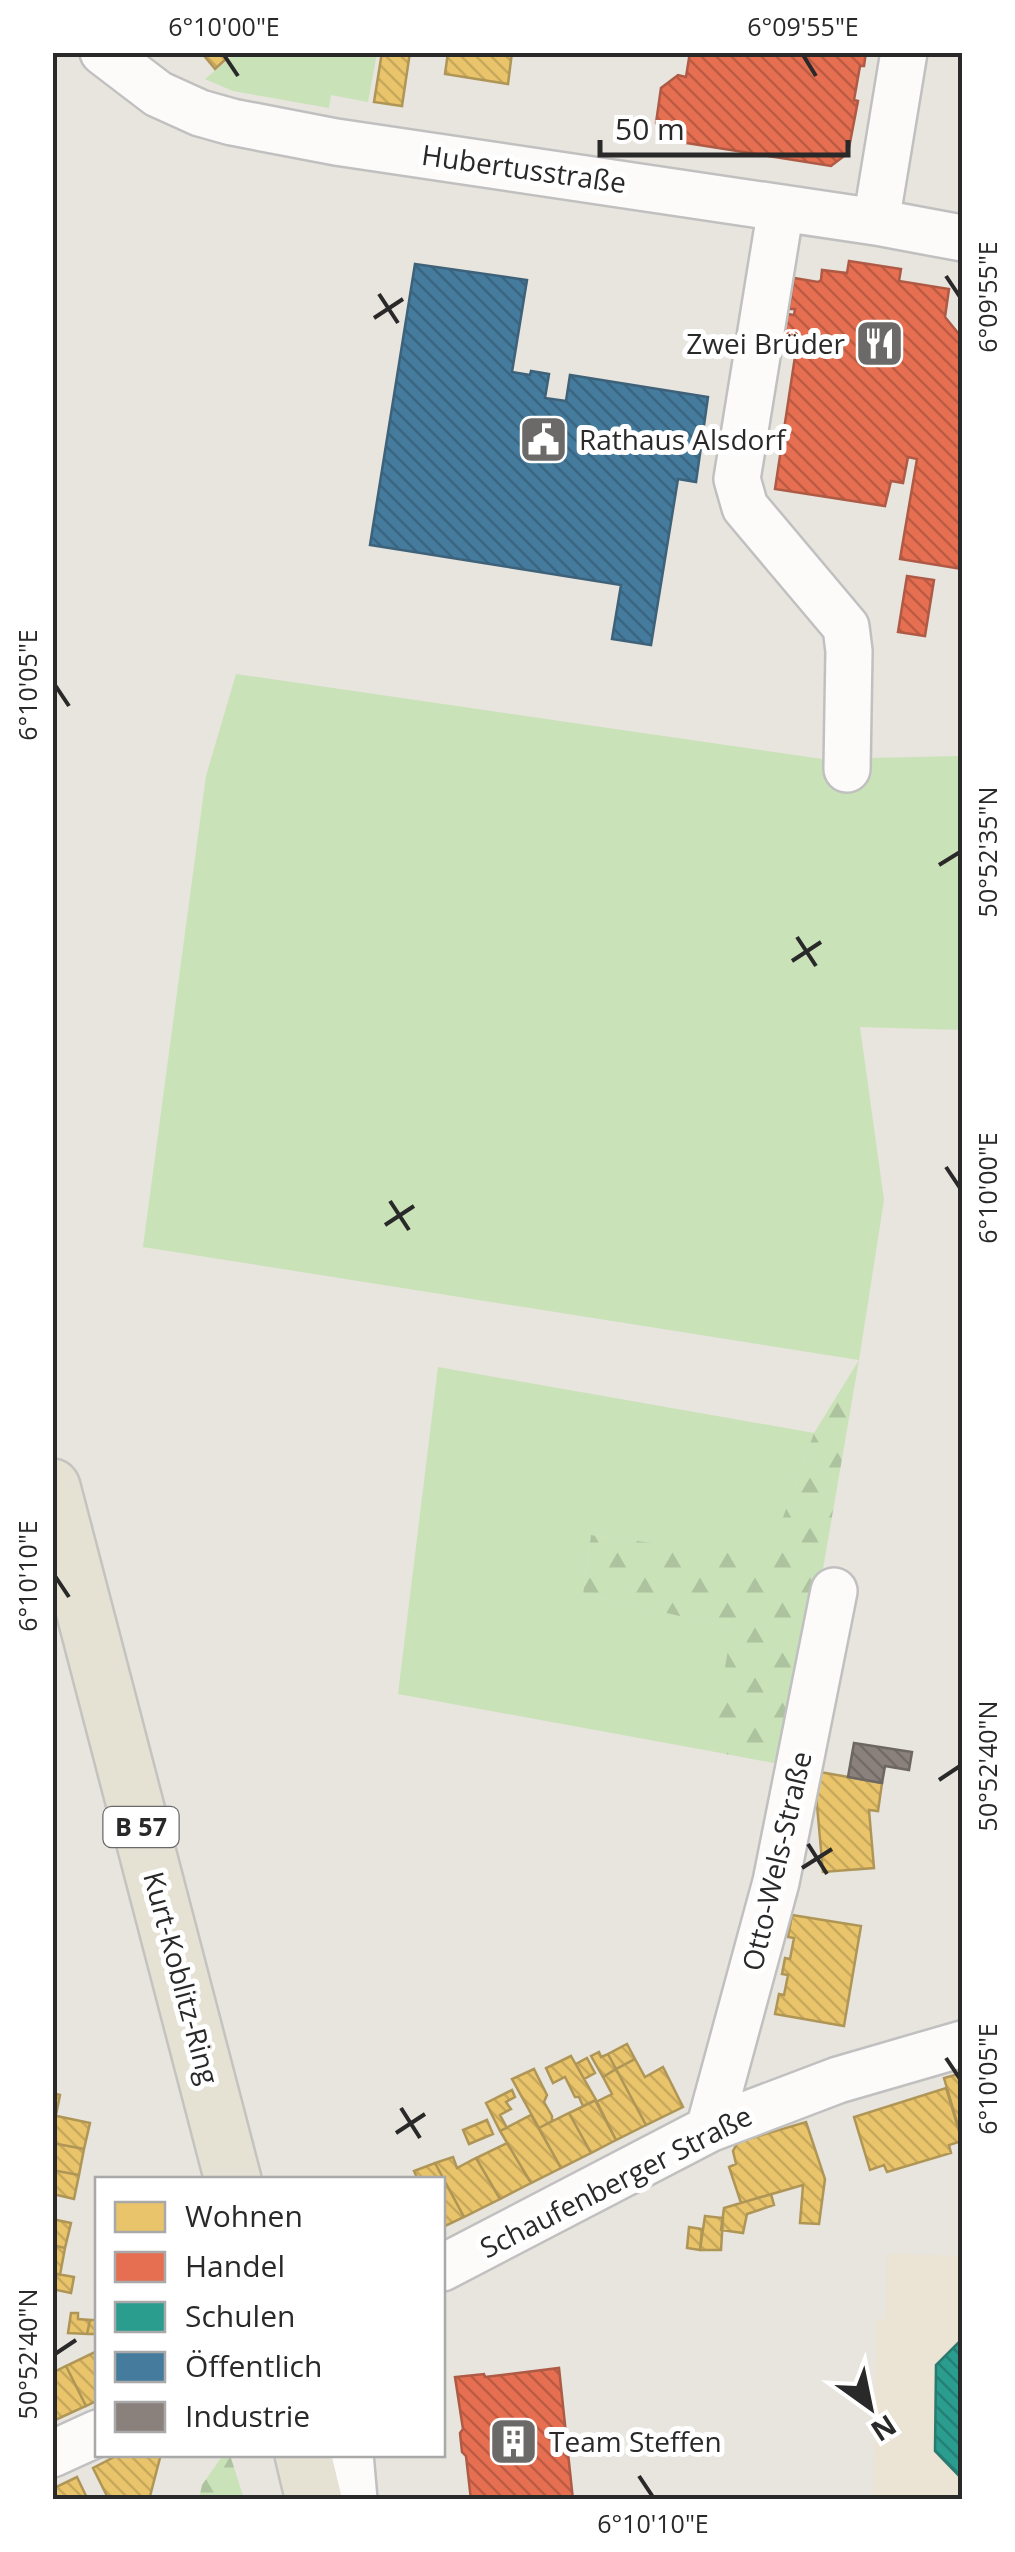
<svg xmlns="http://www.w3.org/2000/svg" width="1015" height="2552" font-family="'Open Sans',sans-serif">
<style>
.education{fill:#ebe3d3}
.grass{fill:#c9e2b8}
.forest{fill:url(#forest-firs)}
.homes{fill:url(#homes-back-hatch);stroke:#af9656;stroke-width:2.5}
.shops{fill:url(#shops-back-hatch);stroke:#ae5a45;stroke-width:2.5}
.schools{fill:url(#schools-back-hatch);stroke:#2a7a70;stroke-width:2.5}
.public{fill:url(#public-back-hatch);stroke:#3d627a;stroke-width:2.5}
.industry{fill:url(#industry-back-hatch);stroke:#6d6763;stroke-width:2.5}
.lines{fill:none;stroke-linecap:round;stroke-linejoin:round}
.minor-casing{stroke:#c1c0c0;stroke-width:50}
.major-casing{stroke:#c4c3c0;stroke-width:60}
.minor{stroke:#fcfbfa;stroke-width:45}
.major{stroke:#e5e1d3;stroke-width:55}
.ticks{fill:none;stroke:#292929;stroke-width:4}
.labels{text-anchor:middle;stroke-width:10;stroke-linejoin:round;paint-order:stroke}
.shield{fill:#fff;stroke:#696969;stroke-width:2.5}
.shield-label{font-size:25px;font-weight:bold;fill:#292929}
.street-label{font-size:28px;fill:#292929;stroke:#fff}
.poi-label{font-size:28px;fill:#292929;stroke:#fff;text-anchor:start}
.neatline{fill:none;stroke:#292929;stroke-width:4}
.ticks-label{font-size:25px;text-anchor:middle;fill:#292929}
</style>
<defs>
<pattern id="forest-firs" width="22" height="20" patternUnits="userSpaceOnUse" patternTransform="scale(2.5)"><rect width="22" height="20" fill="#c9e2b8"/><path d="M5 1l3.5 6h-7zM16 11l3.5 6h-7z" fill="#adc29e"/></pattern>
<pattern id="homes-back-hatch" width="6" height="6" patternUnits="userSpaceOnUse" patternTransform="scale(2.5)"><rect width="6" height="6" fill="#e9c46a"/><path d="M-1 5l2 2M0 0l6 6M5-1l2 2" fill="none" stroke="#c8a85c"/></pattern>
<pattern id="shops-back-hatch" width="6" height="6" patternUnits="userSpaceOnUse" patternTransform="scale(2.5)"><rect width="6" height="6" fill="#e76f51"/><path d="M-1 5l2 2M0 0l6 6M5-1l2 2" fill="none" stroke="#bb5b43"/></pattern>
<pattern id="schools-back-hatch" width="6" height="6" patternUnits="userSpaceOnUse" patternTransform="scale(2.5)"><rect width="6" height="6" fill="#2a9d8f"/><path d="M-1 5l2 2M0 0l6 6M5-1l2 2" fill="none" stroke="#248075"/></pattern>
<pattern id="public-back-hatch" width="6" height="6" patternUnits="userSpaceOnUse" patternTransform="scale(2.5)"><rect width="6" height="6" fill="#457b9d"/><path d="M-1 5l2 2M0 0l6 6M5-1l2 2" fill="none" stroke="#3a6580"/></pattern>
<pattern id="industry-back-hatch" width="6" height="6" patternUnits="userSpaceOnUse" patternTransform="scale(2.5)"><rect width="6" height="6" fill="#8a817c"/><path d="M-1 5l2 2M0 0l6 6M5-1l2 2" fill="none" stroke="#716a66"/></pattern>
</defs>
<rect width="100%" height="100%" fill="#e8e4de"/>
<path class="education" d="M887 2254 962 2256V2499L873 2500 877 2319H886Z"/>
<path class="grass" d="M236 53H377L368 102 331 95 329 108 233 91 205 79Z
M236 674 822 759 962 756V1030L860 1027 884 1200 859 1360 143 1247 206 776Z
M438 1367 814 1433 768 1559 591 1535 583 1594 733 1628 710 1751 398 1694Z"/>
<path class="forest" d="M859 1360 789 1766 710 1751 732 1628 583 1594 591 1535 768 1558 814 1433Z
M223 2455H230L244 2499H199L202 2485Z"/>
<path class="homes" d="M201 52H221L226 59 215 69Z
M382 52H410L402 106 374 102Z
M448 52H512L508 84 445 74Z
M820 1772 882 1783 878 1811 869 1810 874 1868 823 1872 816 1794Z
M792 1915 861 1926 844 2026 775 2014 779 1994 784 1995 788 1975 782 1974 785 1958 790 1959 794 1938 788 1937Z
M627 2044 635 2059 616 2069 608 2054Z
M599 2052 601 2057 608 2054 616 2069 603 2077 591 2056Z
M571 2056 596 2100 583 2106 579 2097H575L565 2077 553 2083 546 2068Z
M587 2058 595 2073 584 2079 576 2064Z
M635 2059 645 2077 663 2067 683 2107 646 2125 616 2069Z
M534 2069 547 2095 544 2102 552 2116V2121L539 2128 512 2079Z
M616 2069 646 2125 616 2140 596 2102 612 2094 603 2077Z
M962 2073V2139L944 2078Z
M946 2088 962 2141 949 2145 951 2153 887 2172 884 2165 870 2170 854 2117Z
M512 2090 515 2097 506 2102 511 2109 500 2115 507 2128 500 2131 486 2103Z
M52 2093 60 2095 56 2115H52Z
M596 2100 616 2140 591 2153 569 2113Z
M569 2113 591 2153 561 2168 539 2128Z
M52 2115 90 2123 84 2149 52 2143Z
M531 2115 561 2168 531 2183 500 2131Z
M487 2120 493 2134 469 2144 463 2130Z
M806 2122 825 2179 819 2224 800 2223 803 2185 741 2203 729 2167 736 2164 733 2151 738 2142Z
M52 2143 84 2149 79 2175 52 2170Z
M507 2143 531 2183 500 2199 476 2158Z
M453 2157 457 2168 476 2158 500 2199 464 2217 435 2163Z
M435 2163 464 2217 443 2227 442 2180H418L414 2171Z
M52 2170 79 2175 74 2199 53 2194 55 2187 52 2186Z
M771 2194 774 2205 747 2214 743 2233 721 2230 724 2208Z
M705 2216 723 2218 721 2250H700Z
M52 2219 71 2223 65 2248 52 2245Z
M689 2227 702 2229 700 2250 687 2248Z
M52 2245 65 2248 60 2275 52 2273Z
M52 2273 74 2277 71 2293 52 2289Z
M71 2313H78V2319L90 2320 87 2334 68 2333Z
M90 2320H98V2334H87Z
M97 2351 98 2400 86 2406 66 2366Z
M66 2366 86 2406 53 2421 52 2373Z
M120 2454H161L149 2500H109L93 2468Z
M77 2477 88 2500H52V2489Z"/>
<path class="shops" d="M690 52H866L864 66H860L854 100 858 101 848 153 831 166 668 140 656 123 661 88 678 75 686 77Z
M849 261 901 269 899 281 949 289 945 317 962 338V569L900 559 917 459 908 457 903 483 891 481 885 506 775 489 796 350 782 348 787 314 794 315 795 309H789L794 278 818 282 821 280 822 270 847 273Z
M907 576 934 580 925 636 898 632Z
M559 2368 573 2500H471L466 2456 462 2452 460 2433 463 2429 455 2377 484 2374 485 2377Z"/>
<path class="schools" d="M962 2339V2479L935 2451 936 2365Z"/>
<path class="public" d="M415 264 527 280 512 372 530 375 531 371 549 374 545 398 566 401 570 375 708 397 696 482 678 479 651 645 612 639 621 585 370 545Z"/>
<path class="industry" d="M854 1743 912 1752 909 1770 885 1766 882 1783 848 1777Z"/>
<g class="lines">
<defs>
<path id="minor" d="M103 52 158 94 200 113 232 122 336 142 876 222 962 238
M781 208 737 479 745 507 846 627 849 651 847 769
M876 222 904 52
M709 2129 776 1882 834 1591
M442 2268 709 2129 838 2080 962 2044
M52 2454 98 2433
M350 2454 354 2500"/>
<path id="major" d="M52 1487 233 2180
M303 2454 314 2500"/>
</defs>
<use href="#minor" class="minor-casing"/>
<use href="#major" class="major-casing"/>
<use href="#minor" class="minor"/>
<use href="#major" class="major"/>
</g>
<path class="ticks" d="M224 55 238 76M803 55 816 76M946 276 960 297M379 294 398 323M374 318 403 299M55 685 69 706M939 865 960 852M797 937 816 966M792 961 821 942M946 1167 960 1188M390 1201 409 1230M385 1225 414 1206M55 1576 69 1597M939 1780 960 1766M808 1844 827 1874M802 1868 832 1849M946 2058 960 2079M401 2108 420 2138M396 2133 425 2114M55 2354 76 2340M639 2476 653 2497"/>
<defs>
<symbol id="restaurant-square" viewBox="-11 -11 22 22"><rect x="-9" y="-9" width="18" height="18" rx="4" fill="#6c6a68" stroke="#fff"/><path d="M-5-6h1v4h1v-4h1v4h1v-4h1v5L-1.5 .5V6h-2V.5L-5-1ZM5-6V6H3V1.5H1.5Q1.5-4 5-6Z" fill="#fff"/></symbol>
<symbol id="civic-square" viewBox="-11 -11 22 22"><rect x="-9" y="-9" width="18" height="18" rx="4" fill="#6c6a68" stroke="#fff"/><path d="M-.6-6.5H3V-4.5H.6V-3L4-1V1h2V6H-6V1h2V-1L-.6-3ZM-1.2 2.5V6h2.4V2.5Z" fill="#fff"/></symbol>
<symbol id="building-square" viewBox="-11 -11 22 22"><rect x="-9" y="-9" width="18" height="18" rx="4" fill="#6c6a68" stroke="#fff"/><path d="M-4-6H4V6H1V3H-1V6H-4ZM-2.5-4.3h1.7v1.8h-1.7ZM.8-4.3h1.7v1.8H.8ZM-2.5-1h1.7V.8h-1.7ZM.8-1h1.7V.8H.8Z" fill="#fff"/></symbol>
</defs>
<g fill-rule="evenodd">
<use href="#restaurant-square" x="852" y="316" width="55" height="55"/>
<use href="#civic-square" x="516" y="412" width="55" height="55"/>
<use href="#building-square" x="486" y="2414" width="55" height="55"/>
</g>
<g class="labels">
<rect class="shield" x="103.5" y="1807" width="75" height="40" rx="8"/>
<g class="shield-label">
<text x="141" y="1836">B 57</text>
</g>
<g class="street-label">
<text transform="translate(524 169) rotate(8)" y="10">Hubertusstraße</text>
<text transform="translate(777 1861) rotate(-77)" y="10">Otto-Wels-Straße</text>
<text transform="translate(181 1978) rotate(75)" y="10">Kurt-Koblitz-Ring</text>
<text transform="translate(616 2182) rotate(-27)" y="10">Schaufenberger Straße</text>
</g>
<g class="poi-label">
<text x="845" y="354" text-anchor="end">Zwei Brüder</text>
<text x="579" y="450">Rathaus Alsdorf</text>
<text x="549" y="2452">Team Steffen</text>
</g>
</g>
<rect width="1015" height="2552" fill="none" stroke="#ffffff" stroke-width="110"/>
<rect x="95" y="2177" width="350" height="280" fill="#ffffff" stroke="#a9a9a9" stroke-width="2.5"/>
<rect x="115" y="2202" width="50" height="30" fill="#e9c46a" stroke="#a9a9a9" stroke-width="2.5"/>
<text x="185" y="2227" font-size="30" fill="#292929">Wohnen</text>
<rect x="115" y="2252" width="50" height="30" fill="#e76f51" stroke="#a9a9a9" stroke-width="2.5"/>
<text x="185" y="2277" font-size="30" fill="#292929">Handel</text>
<rect x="115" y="2302" width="50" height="30" fill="#2a9d8f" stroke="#a9a9a9" stroke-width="2.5"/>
<text x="185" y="2327" font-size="30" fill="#292929">Schulen</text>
<rect x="115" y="2352" width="50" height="30" fill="#457b9d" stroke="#a9a9a9" stroke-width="2.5"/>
<text x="185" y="2377" font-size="30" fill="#292929">Öffentlich</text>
<rect x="115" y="2402" width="50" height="30" fill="#8a817c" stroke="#a9a9a9" stroke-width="2.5"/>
<text x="185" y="2427" font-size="30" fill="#292929">Industrie</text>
<g transform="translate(870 2407) rotate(147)" stroke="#ffffff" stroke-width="8" paint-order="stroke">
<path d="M0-8L18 38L0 25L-18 38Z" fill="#292929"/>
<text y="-15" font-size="28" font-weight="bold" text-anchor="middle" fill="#292929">N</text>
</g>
<path d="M600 140v15h248v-15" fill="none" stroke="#292929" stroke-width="5"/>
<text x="615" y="140" font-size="30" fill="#292929" stroke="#ffffff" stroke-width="8" paint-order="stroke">50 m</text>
<rect x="55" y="55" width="905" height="2442" class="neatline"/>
<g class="ticks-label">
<text x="224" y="36">6°10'00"E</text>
<text x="803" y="36">6°09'55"E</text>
<text transform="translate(988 297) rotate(-90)" y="9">6°09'55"E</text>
<text transform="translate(28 685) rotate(-90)" y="9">6°10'05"E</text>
<text transform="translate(988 852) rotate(-90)" y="9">50°52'35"N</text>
<text transform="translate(988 1188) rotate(-90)" y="9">6°10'00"E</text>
<text transform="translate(28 1576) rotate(-90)" y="9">6°10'10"E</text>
<text transform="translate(988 1766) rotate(-90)" y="9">50°52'40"N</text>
<text transform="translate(988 2079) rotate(-90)" y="9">6°10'05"E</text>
<text transform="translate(28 2354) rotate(-90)" y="9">50°52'40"N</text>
<text x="653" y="2533">6°10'10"E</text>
</g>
</svg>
